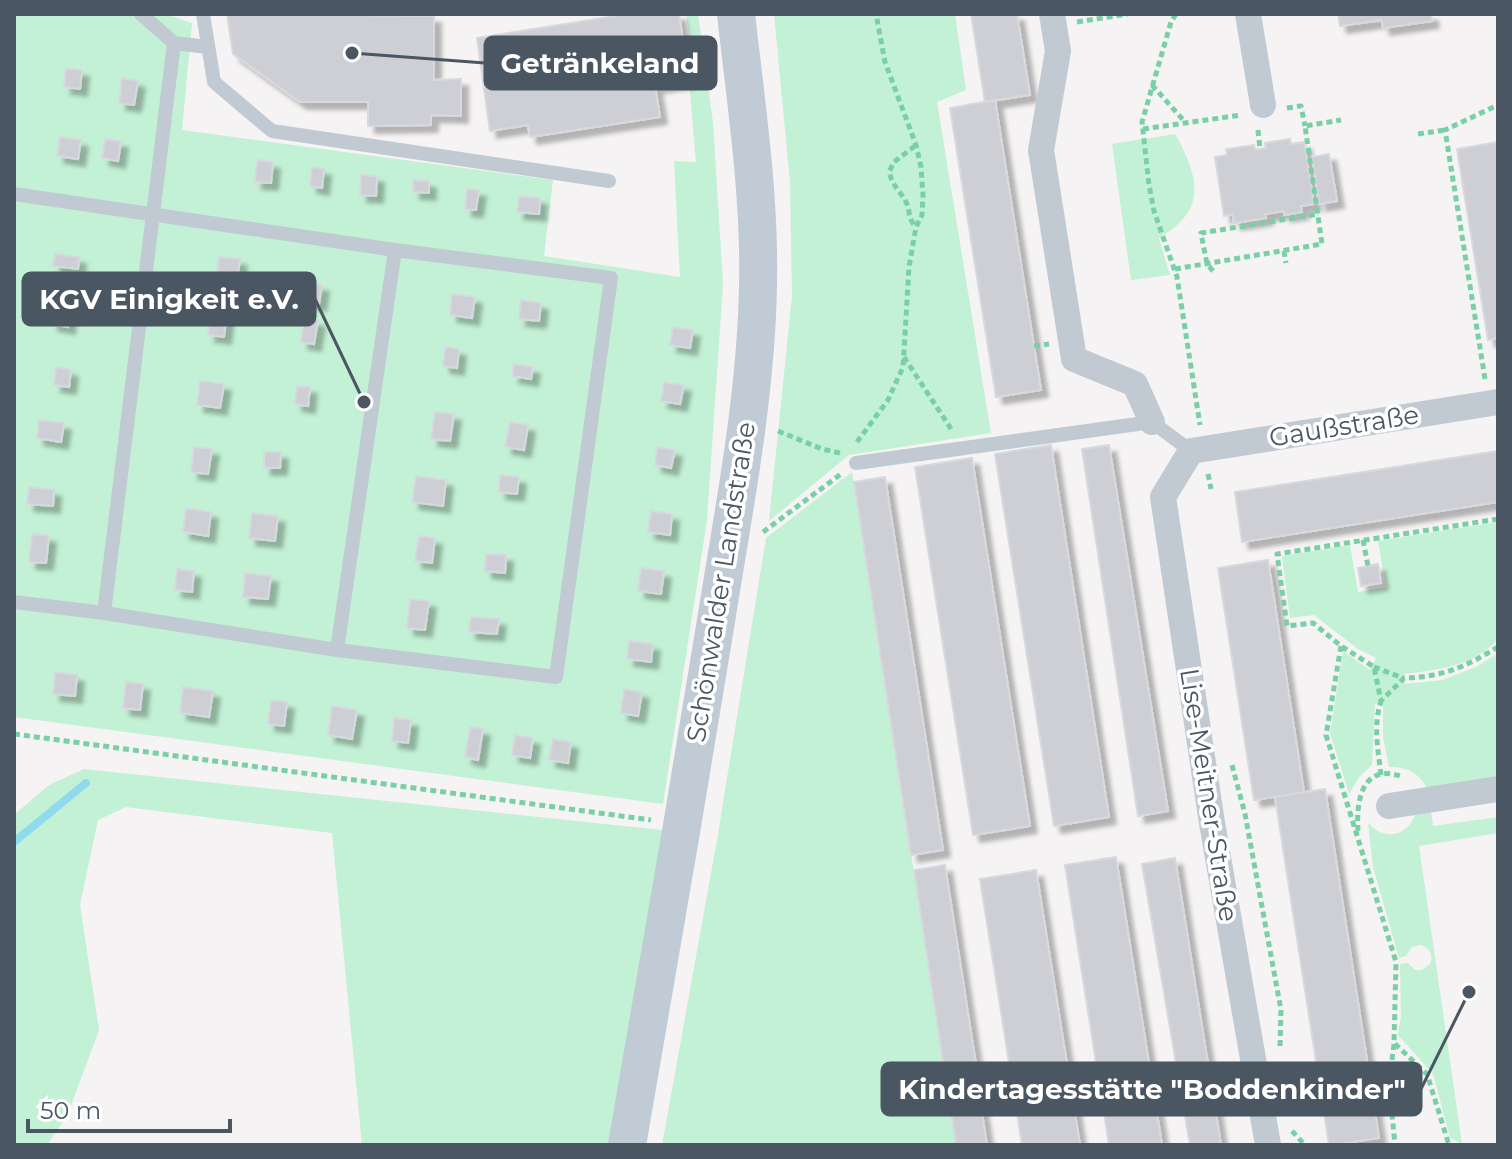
<svg xmlns="http://www.w3.org/2000/svg" width="1512" height="1159" font-family="Montserrat,sans-serif">
<style>
.green{fill:#c3f1d5}
.lines{fill:none;stroke-linecap:round;stroke-linejoin:round}
.stream{stroke:#90daee;stroke-width:8}
.building{fill:#cdcfd5;stroke:#d7d9de;stroke-width:2;filter:url(#shadow)}
.path{stroke:#7ad0a6;stroke-width:5;stroke-dasharray:6 4;stroke-linecap:butt}
.service{stroke:#c1cad2;stroke-width:14}
.minor{stroke:#c1cad2;stroke-width:26}
.secondary{stroke:#c1cbd6;stroke-width:38}
.labels{text-anchor:middle;stroke-width:7;stroke-linejoin:round;paint-order:stroke}
.street-label{font-size:26px;fill:#4a5661;stroke:#fff}
.leader{fill:none;stroke:#4a5661;stroke-width:3}
.callout-dot{fill:#4a5661;stroke:#fff;stroke-width:3}
.callout{fill:#4a5661;stroke:#4a5661;stroke-width:3}
.callout-label{font-size:28px;text-anchor:middle;font-weight:bold;fill:#fff}
</style>
<defs>
<filter id="shadow"><feDropShadow dx="7" dy="7" stdDeviation="2" flood-color="#0004"/></filter>
</defs>
<rect width="100%" height="100%" fill="#f5f3f3"/>
<path class="green" d="M14 14H165L192 23 182 130 553 180 544 256 680 277 674 161 696 162 689 81 696 79 686 14H698L713 123 723 284 707 520 663 804 14 717Z
M774 14H955L966 90 937 102 991 433 849 455 769 521 792 296 790 182Z
M1175 134C1199 177 1208 210 1159 238L1170 275 1131 280 1112 144Z
M852 472 956 1145H662L717 840 766 538Z
M1498 522V639C1475 666 1437 670 1404 674L1405 684 1442 680 1476 667 1498 653V777L1427 788C1418 772 1407 767 1389 767L1383 737V706L1375 703 1372 765 1360 776 1349 794 1330 733 1343 651 1370 670 1376 658 1358 649 1314 615 1290 618 1282 556 1350 545 1358 592 1386 587 1378 541Z
M84 769 671 831 615 1145H362L332 833 126 807 98 820 80 905 99 1030 67 1116 47 1145H14V815L49 785Z
M1431 811 1433 826 1498 817V833L1419 846 1462 1144 1450 1138 1433 1074 1398 1035 1401 1016 1400 964 1408 963 1415 970H1422L1430 964C1434 955 1430 947 1420 945L1412 947 1406 956 1399 958 1373 867 1368 823C1385 842 1409 836 1416 812Z"/>
<g class="lines">
<path class="stream" d="M14 842 86 783"/>
</g>
<path class="building" d="M227 14 434 16V80L461 79V116L431 115V125L368 126V102H300L233 54Z
M628 14H679L689 81 655 86 660 117 530 137 528 125 490 131 477 38Z
M971 14H1017L1030 95 985 102Z
M1338 14H1431L1432 21 1383 28 1382 20 1340 26Z
M66 68 82 70 80 89 64 87Z
M122 78 138 81 134 105 119 103Z
M995 100 1041 390 996 397 950 108Z
M60 137 81 140 78 159 57 156Z
M105 139 121 141 118 161 102 158Z
M1290 139 1291 144 1304 142 1314 204 1301 206 1302 212 1284 215V211L1265 214 1266 218 1234 223 1233 214 1224 216 1215 157 1227 155 1226 149 1254 145 1255 150 1266 148 1265 143Z
M1498 142V338L1488 340 1457 149Z
M1329 154 1337 201 1319 204 1312 157Z
M257 160 273 162 271 183 255 182Z
M312 167 324 169 322 188 310 186Z
M361 175 377 176 376 196 360 195Z
M413 180 429 181V193L413 192Z
M467 189 479 190 476 210 465 209Z
M519 196 540 198 539 214 517 212Z
M55 254 79 257 78 269 53 266Z
M219 257 240 259 237 281 216 279Z
M297 282 322 285 319 304 295 301Z
M452 294 475 297 472 318 450 315Z
M521 300 541 303 539 321 519 319Z
M54 302 71 304 68 327 51 324Z
M211 310 227 313 224 337 208 335Z
M304 318 318 320 314 344 301 342Z
M673 327 693 330 690 348 670 345Z
M445 347 459 349 457 368 443 366Z
M514 364 533 367 531 379 512 376Z
M56 367 71 370 69 387 54 385Z
M200 381 224 384 220 408 197 405Z
M664 382 684 385 680 404 661 401Z
M297 386 310 387 308 406 295 404Z
M435 412 454 414 450 441 431 439Z
M39 420 64 423 61 442 37 438Z
M510 422 528 425 524 450 505 447Z
M1051 445 1109 817 1054 826 995 454Z
M1109 445 1168 811 1138 816 1082 449Z
M194 447 212 449 208 474 191 472Z
M657 447 675 450 671 468 655 465Z
M1498 451V502L1242 542 1235 492Z
M264 452H281L280 468H264Z
M972 458 1030 826 973 835 915 467Z
M500 475 519 477 517 494 499 492Z
M416 476 446 480 443 506 412 502Z
M885 477 943 850 911 855 854 482Z
M29 487 54 490 53 506 27 504Z
M186 508 211 512 208 536 183 532Z
M651 511 672 514 670 535 648 532Z
M252 513 278 516 275 541 249 538Z
M32 534 49 536 46 563 29 562Z
M419 536 435 538 432 563 415 561Z
M486 554 506 555 505 573 485 571Z
M1268 560 1304 792 1254 800 1218 568Z
M1378 564 1381 583 1361 586 1358 568Z
M641 568 664 571 661 594 638 591Z
M177 569 194 571 192 592 175 590Z
M245 573 271 576 268 599 243 597Z
M410 599 429 601 425 630 407 628Z
M471 617 499 619 497 634 469 632Z
M629 641 653 644 651 662 627 659Z
M55 672 77 675 75 696 53 694Z
M126 682 143 684 140 710 123 708Z
M183 687 213 691 209 717 180 713Z
M624 689 642 692 638 716 621 713Z
M271 700 287 702 284 726 268 724Z
M332 706 357 710 352 739 328 735Z
M394 718 411 720 408 743 392 741Z
M470 727 483 729 478 760 465 757Z
M515 735 533 738 530 758 512 755Z
M553 739 571 742 568 763 549 760Z
M1325 789 1379 1138 1332 1145H1329L1275 797Z
M1116 857 1162 1145H1109L1065 865Z
M1175 858 1221 1145H1190L1142 864Z
M945 865 979 1084 947 1089 914 870Z
M1036 870 1080 1145H1022L980 879Z
M979 1094 987 1145H956L949 1099Z"/>
<g class="lines">
<path class="path" d="M1176 14 1171 22 1142 122 1149 185 1154 211 1177 277 1200 425
M1077 22 1128 14
M1152 85 1186 123
M1287 108 1301 106 1305 126
M1143 129 1241 115
M1258 130 1260 149
M1418 134 1445 130
M915 146 894 162 889 172C894 189 900 190 906 202 911 212 907 218 916 227
M1284 251 1286 263
M1175 269 1322 244 1305 126 1341 120
M1213 271 1207 264 1201 233 1318 214
M1034 346 1049 344
M904 357 953 432
M1485 379 1445 130 1498 105
M778 431 822 449 840 453
M857 442 888 400 903 367 909 267 916 227 922 215 923 195 921 167 916 145 885 62 876 14
M1208 474 1211 489
M1498 519 1277 554 1287 626 1313 623 1341 646 1374 667 1381 701 1404 678C1443 677 1465 667 1498 647
M763 532 841 474
M1363 540 1368 566
M1341 646 1326 735 1396 962 1394 1043 1427 1074 1449 1145
M1374 667 1403 678
M14 734 651 820
M1232 765 1245 814 1281 1010 1280 1046
M1381 775C1378 750 1373 725 1381 701
M1358 831C1356 800 1362 762 1403 777
M1394 1044 1389 1083 1395 1145
M1292 1131 1305 1145"/>
<path class="service" d="M141 14 174 43 208 47
M203 14 214 82 272 131 609 181
M14 194 395 250 611 278 556 677 337 650 104 613 14 602
M856 463 1152 422 1191 451
M104 613 174 43
M337 650 395 250"/>
<path class="minor" d="M1052 14 1058 51 1041 150 1074 359 1135 384 1152 422
M1248 14 1263 105
M1389 806 1498 789
M1268 1145 1212 823 1163 497 1191 451 1498 402"/>
<path class="secondary" d="M627 1145C657 972 687 800 715 627 733 513 756 400 758 285 760 195 746 103 736 14"/>
</g>
<g class="labels">
<g class="street-label">
<text transform="translate(1344 426) rotate(-9)" y="9">Gaußstraße</text>
<text transform="translate(721 582) rotate(-81)" y="9">Schönwalder Landstraße</text>
<text transform="translate(1209 795) rotate(81)" y="9">Lise-Meitner-Straße</text>
</g>
</g>
<path class="leader" d="M352 53L485 63M364 402L315 299M1469 992L1421 1089"/>
<g class="callout-dot">
<circle cx="352" cy="53" r="8"/>
<circle cx="364" cy="402" r="8"/>
<circle cx="1469" cy="992" r="8"/>
</g>
<g class="callout">
<rect x="485" y="37" width="231" height="52" rx="8"/>
<rect x="23" y="273" width="292" height="52" rx="8"/>
<rect x="882" y="1063" width="539" height="52" rx="8"/>
</g>
<g class="callout-label">
<text x="600" y="73">Getränkeland</text>
<text x="169" y="309">KGV Einigkeit e.V.</text>
<text x="1152" y="1099">Kindertagesstätte "Boddenkinder"</text>
</g>
<rect width="1512" height="1159" fill="none" stroke="#4a5661" stroke-width="32"/>
<path d="M28 1119v12h202v-12" fill="none" stroke="#4a5661" stroke-width="4"/>
<text x="40" y="1119" font-size="24" fill="#4a5661" stroke="#ffffff" stroke-width="6" paint-order="stroke">50 m</text>
</svg>
